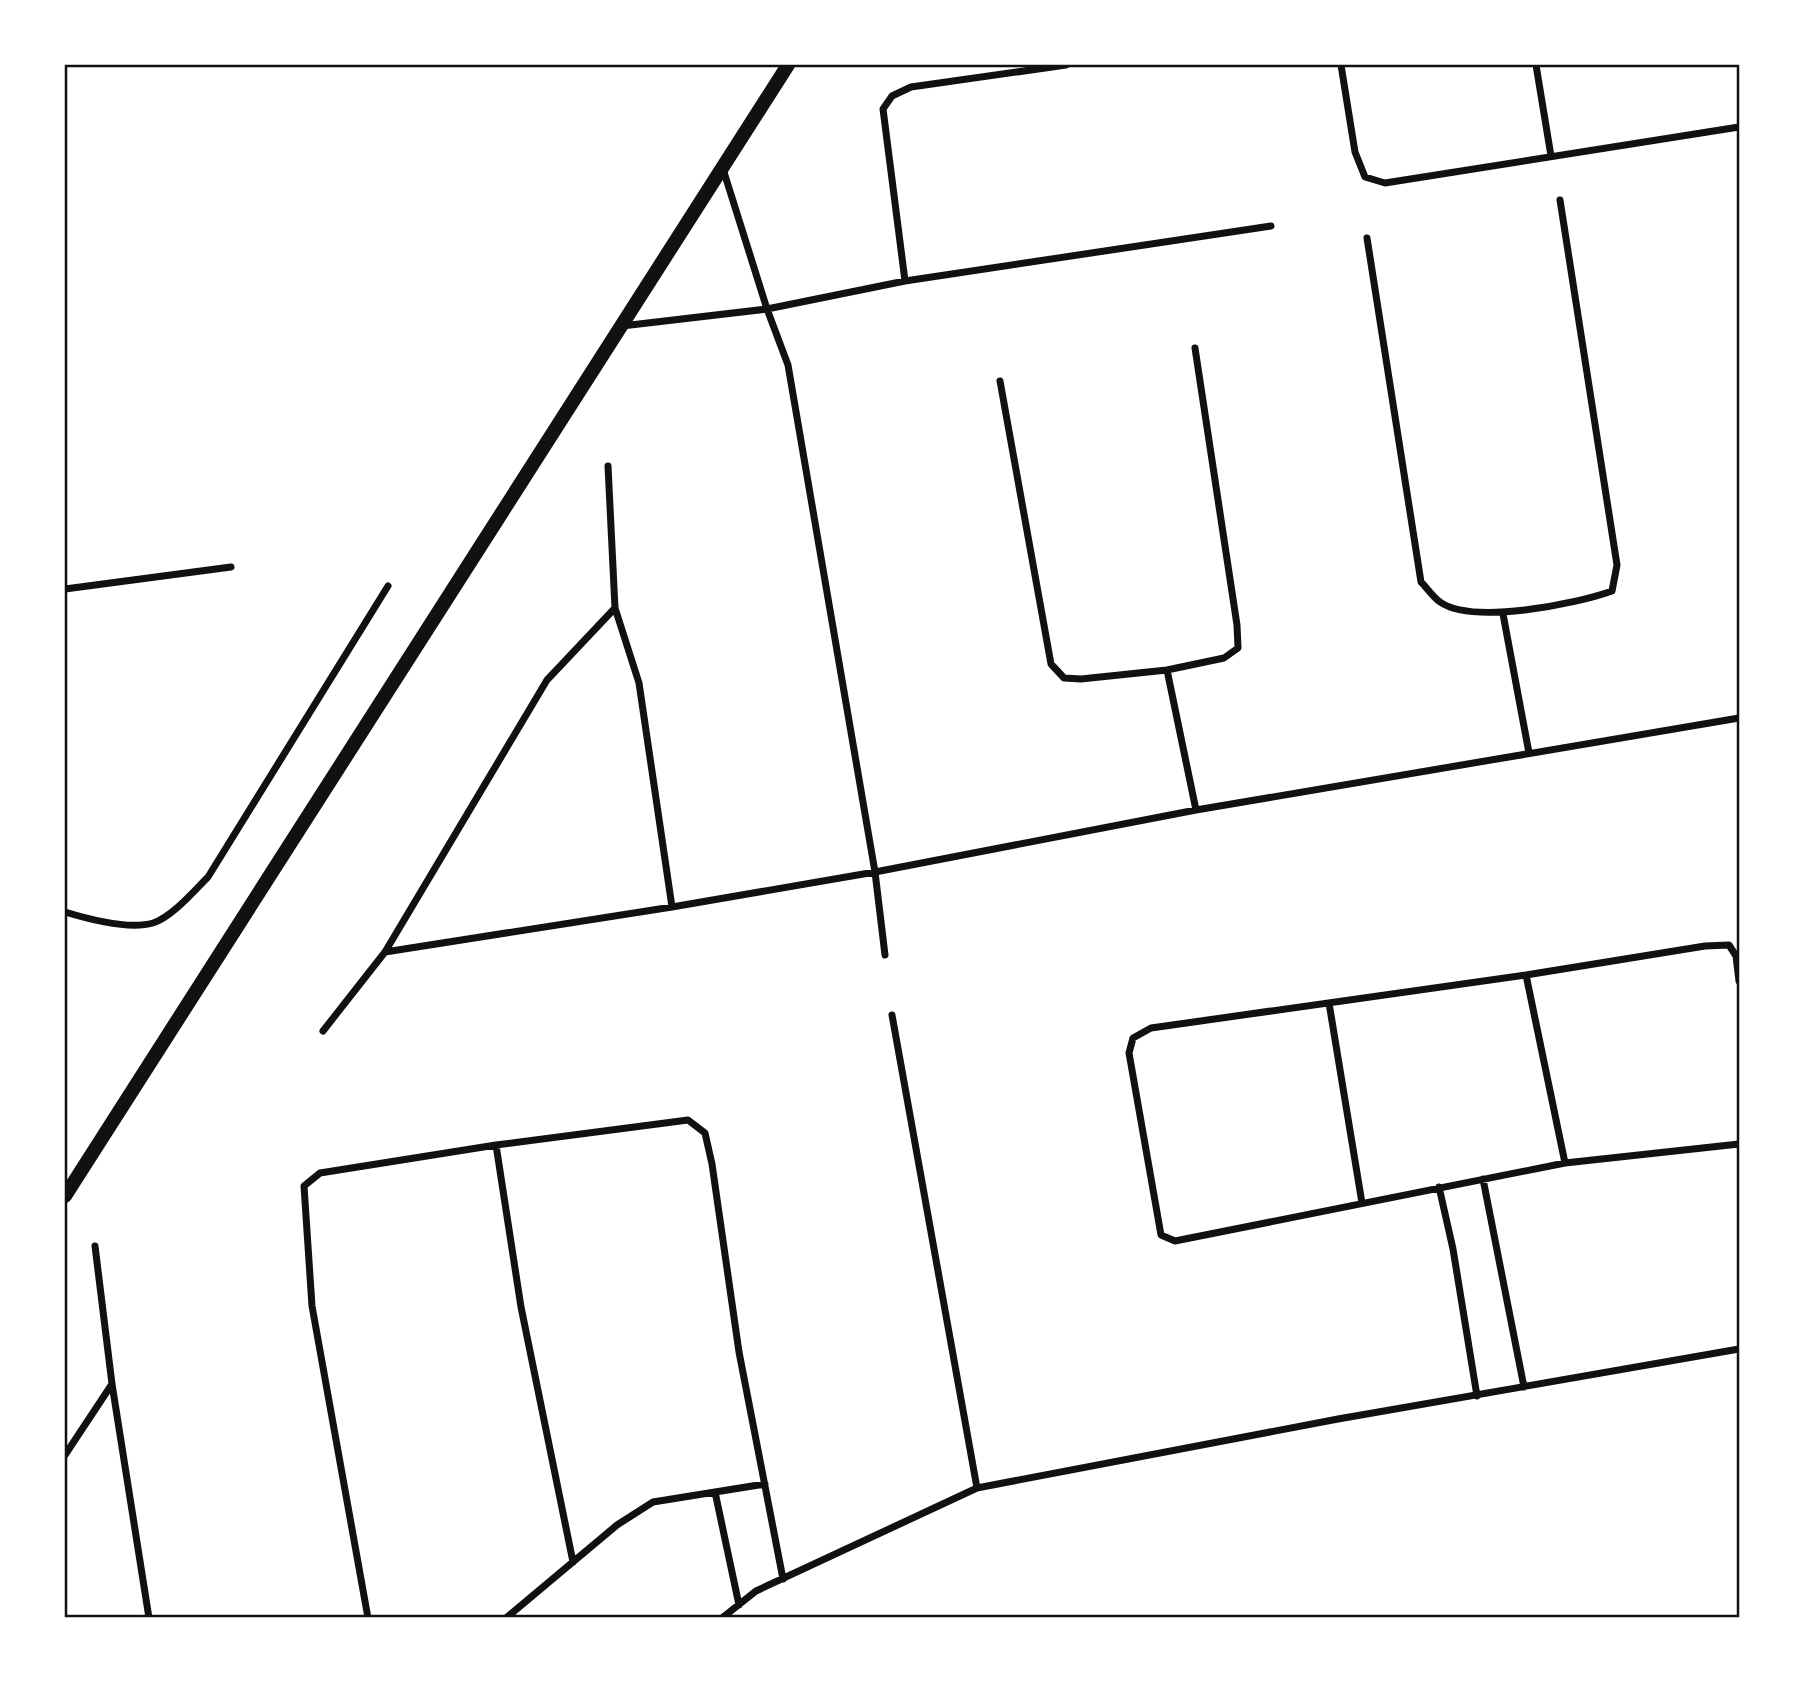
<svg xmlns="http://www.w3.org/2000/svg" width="1804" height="1683" font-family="'Noto Serif',serif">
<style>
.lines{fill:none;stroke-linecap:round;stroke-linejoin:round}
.minor{stroke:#111;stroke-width:7}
.secondary{stroke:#111;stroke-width:14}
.neatline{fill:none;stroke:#111;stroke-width:2.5}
</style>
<rect width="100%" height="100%" fill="#fff"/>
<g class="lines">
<path class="minor" d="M1341 65 1355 152 1365 177 1385 183 1739 127
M1536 65 1551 156
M723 169 767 309 788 365 875 872 885 955
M1367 238 1421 582C1427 588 1433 597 1440 602 1473 625 1576 604 1612 591L1617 565 1560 200
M905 281 883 109 892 96 911 87 1066 65
M622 326 767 309 905 281 1271 226
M1000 381 1051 664 1064 678 1081 679 1167 670 1224 658 1238 648 1237 625 1195 348
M608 466 615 608 639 683 672 907
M65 589 231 567
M1503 614 1529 753
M1167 670 1196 810
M65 912C88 919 129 930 153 923 172 917 194 891 208 877L388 586
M385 952 672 907 875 872 1196 810 1739 718
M1526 975 1151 1028 1133 1038 1129 1053 1161 1235 1175 1241 1565 1163 1739 1144
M1329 1003 1362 1203
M892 1015 977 1488 1338 1419 1739 1349
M323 1031 385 952 547 680 615 608
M496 1145 521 1307 573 1562
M1565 1163 1526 975 1705 946 1729 945 1736 956 1739 981
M1483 1179 1524 1387
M1439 1187 1453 1249 1477 1396
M95 1246 112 1384 149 1618
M65 1455 112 1384
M715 1492 739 1605
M368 1618 312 1306 304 1186 320 1173 496 1145 688 1120 705 1133 712 1164 739 1352 783 1579
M506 1618 617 1525 653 1502 765 1484
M722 1618 756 1591 977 1488"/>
<path class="secondary" d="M65 1196 788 65"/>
</g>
<rect width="1804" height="1683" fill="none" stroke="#ffffff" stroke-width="133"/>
<rect x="66" y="66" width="1672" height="1550" class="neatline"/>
</svg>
